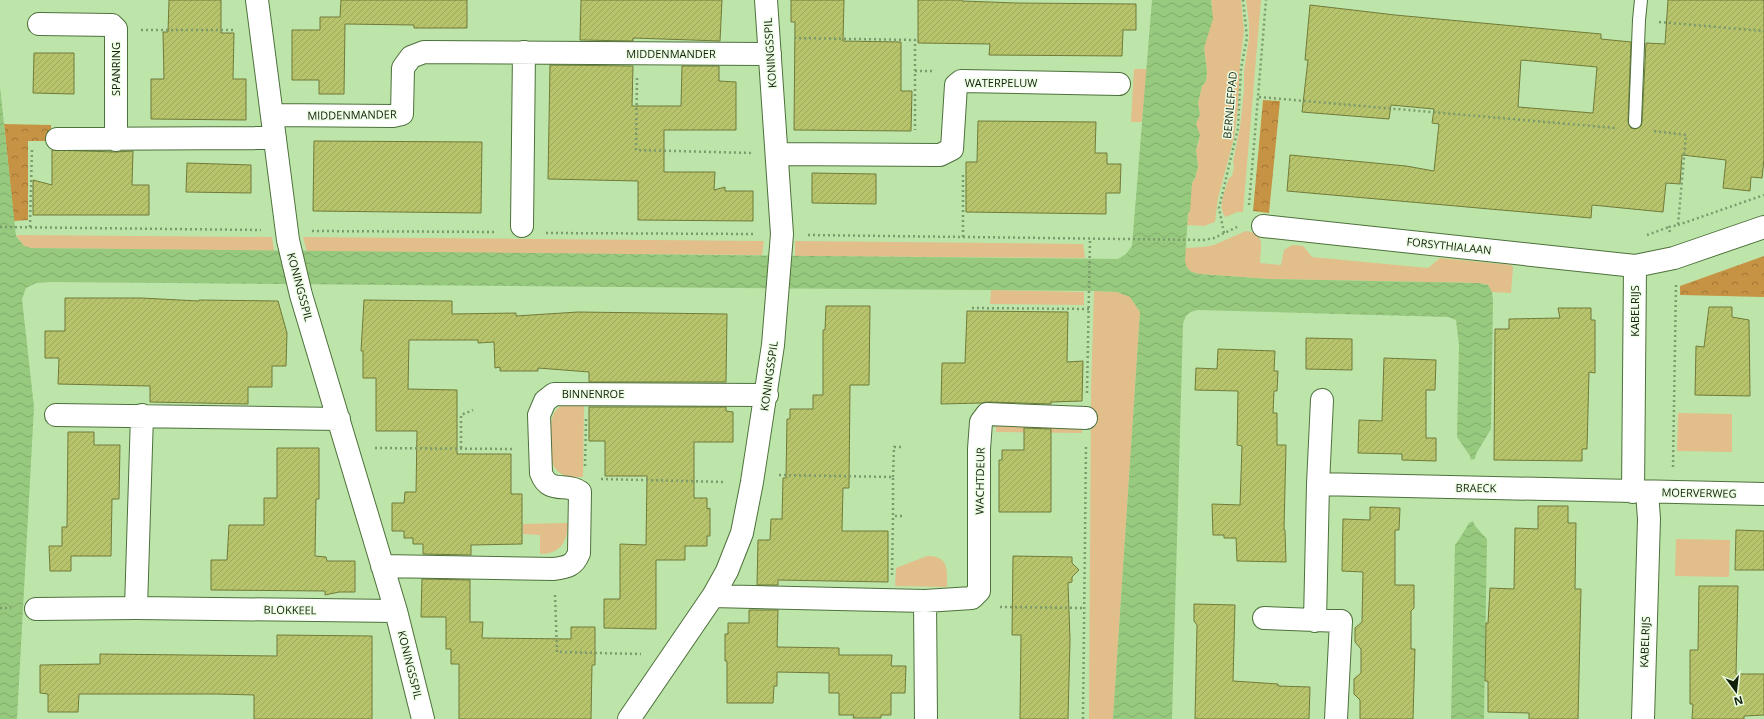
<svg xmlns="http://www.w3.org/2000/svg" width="1764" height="719" font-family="'Open Sans',sans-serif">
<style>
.green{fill:#e2be8b}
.forest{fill:url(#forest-crowns)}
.water{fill:url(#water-waves)}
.building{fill:url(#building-hatch);stroke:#717b39;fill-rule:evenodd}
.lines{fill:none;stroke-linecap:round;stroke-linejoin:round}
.lane-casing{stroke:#4d713b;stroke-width:14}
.street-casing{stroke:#4d713b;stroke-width:24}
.path{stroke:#7c9b6d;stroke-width:2.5;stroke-dasharray:2 3;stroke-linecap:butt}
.lane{stroke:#fff;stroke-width:12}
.street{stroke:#fff;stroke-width:22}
.labels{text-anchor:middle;stroke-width:3;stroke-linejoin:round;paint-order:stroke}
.street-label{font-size:11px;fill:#112009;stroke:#eefee6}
</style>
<defs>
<pattern id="forest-crowns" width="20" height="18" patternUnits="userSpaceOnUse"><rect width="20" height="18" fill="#c69344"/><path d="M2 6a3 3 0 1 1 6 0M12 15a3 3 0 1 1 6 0" fill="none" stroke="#9f7837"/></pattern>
<pattern id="water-waves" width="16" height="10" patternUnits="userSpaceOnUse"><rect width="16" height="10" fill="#97c97e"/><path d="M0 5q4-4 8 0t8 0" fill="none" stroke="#81ac6c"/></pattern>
<pattern id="building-hatch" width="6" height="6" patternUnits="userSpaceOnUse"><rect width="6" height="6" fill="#b7c46c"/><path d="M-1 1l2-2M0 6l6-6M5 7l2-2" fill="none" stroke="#9ca85c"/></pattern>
</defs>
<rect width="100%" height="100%" fill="#bde5aa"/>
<path class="green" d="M1211 0H1241L1244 31 1240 63 1238 107 1234 138 1218 198 1215 222 1204 226 1187 225 1192 183 1195 178 1198 167 1196 150 1199 141 1196 124 1200 114 1198 103 1202 86 1206 81 1207 72 1204 48 1212 5Z
M1246 0H1261L1243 212H1237L1226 217C1216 209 1226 188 1229 178L1232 176 1234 167 1233 162 1240 127 1244 90V71L1249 38V24Z
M1134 69H1147L1142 122H1131Z
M1246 231C1267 233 1260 248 1260 263L1281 265 1284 250 1292 245 1303 246 1312 257 1428 268 1440 258 1511 265 1513 267 1511 293 1492 292 1488 285 1479 283 1269 279 1199 274C1182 270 1185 263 1185 248L1203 247 1214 245Z
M16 235 272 237 274 251 31 248 24 246Z
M303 237 764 241 762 255 307 252Z
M795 241 1083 244 1085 258 795 256Z
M991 290 1084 292V305L990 304Z
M1094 291 1117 292 1130 297 1140 312 1113 719H1089L1091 391Z
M584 404 583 477C573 477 562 478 555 468 548 458 547 418 557 409 564 403 575 405 584 404Z
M1678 413 1732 414V452L1677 451Z
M996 422 1082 423V433L996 432Z
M568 523C567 543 560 554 540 554V535L523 534V524Z
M1676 539 1730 540 1729 577 1675 576Z
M927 556C949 556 947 569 947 587L895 586 896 568Z"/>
<path class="forest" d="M1263 100 1280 101 1269 213 1253 211Z
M4 124 51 125V141H28V220L14 221Z
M1764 256V297L1680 295V286Z"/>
<path class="water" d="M1152 0H1211L1213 19 1204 48 1207 72 1206 81 1202 86 1198 103 1200 114 1196 124 1200 135 1196 150 1198 167 1195 178 1192 183 1190 212 1188 213 1185 261C1187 271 1191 272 1199 274L1269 279 1479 283 1488 285 1492 292 1493 300 1491 429 1476 454 1475 459 1471 460 1470 456 1457 437 1459 345 1456 320 1448 317 1198 310C1188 312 1186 314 1183 324L1172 719H1113L1140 312 1130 297 1117 292 1094 291 52 282 36 283 26 288 22 299 34 407 17 719H0V87L16 236 24 246 31 248 1118 259 1126 254 1132 246Z
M1473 521 1475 526 1487 539 1484 719H1451L1455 545 1460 538 1469 523Z"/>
<path class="building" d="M169 0H221V33H234L233 79H246V120L151 119V79H164L163 32H168Z
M341 0H467V28H414V25L345 24 344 94H319V80H292V30H320V17H340Z
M581 0H722L720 41 633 38V41L580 40Z
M791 0H844L843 41 901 42V91H912L911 131 794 130 795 22H791Z
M918 0H962V1L1016 3 1136 4V30H1123L1122 56 989 55 990 44 918 43Z
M1668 0H1764V159L1762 178 1751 177 1750 191 1723 188 1726 160 1682 155 1680 184 1666 183 1663 212 1592 205 1591 218 1287 191 1290 155 1406 166 1434 171 1439 124 1432 123 1434 109 1391 105 1389 119 1302 112 1308 60H1305L1310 5 1395 15 1601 34V39L1631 42 1628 122 1631 128 1635 129 1641 126 1642 122 1646 43 1665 44ZM1521 60 1597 67 1593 113 1518 107Z
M34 53H74V94L33 93Z
M550 65 633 66 632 106H681L682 66H719V81L736 82V130H664V172H715L714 190 725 187V191H753V221L638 220V181L548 179Z
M978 121 1096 122 1095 153H1107V164H1121L1120 193H1106V214L966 212V162H977Z
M314 141 482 142 481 213 313 211Z
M52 150 116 152 133 151 132 185H149V215H33V180L52 185Z
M187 163 251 165V193L186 192Z
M812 173 876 174V204L812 203Z
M65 298H141L199 301V300L278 301 287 333 286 366H272V387H248V404L150 402V386L58 384 59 358H45V331H65Z
M364 300 452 301V314L516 313V316L578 312 727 314 726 382H589V372L538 368V371H500V367L495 368 494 342 478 343V340H409L408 389 457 390V454H511V494H522V544L471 545V555L423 554V544H413V538H404V531H392V503H404L405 492H416L417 431H376V378H363V351H361Z
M826 306H870L869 385H850L849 488H843L842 531H888V582L778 580V585H757L758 540H770L771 519H782L783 478H786L787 419H790V409H813V395H823V330H825Z
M1709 307H1732V317L1749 320 1750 396 1695 395 1696 346 1704 347Z
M1558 308H1591V320H1595V373L1589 372 1587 449H1582V461L1494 460 1495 329H1509V319L1560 318Z
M967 311 1068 312 1067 362 1083 361 1082 401 1051 402V404L988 402 981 403 941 404 942 363H965Z
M1306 338 1352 339V370L1306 369Z
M1218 349 1275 351 1274 371H1278L1277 391H1274L1273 413H1277V445H1286L1284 530H1285L1286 562 1237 561 1236 538H1224V535H1213L1212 504 1240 505 1242 446 1237 445 1238 391 1195 390 1196 368 1217 369Z
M1384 358 1436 360 1435 390H1426V438H1436V461L1402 460V454L1358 453 1359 420 1382 421Z
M589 407H726V411L733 412V442H694V498H707V509L710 508V536H707V546H685V560H656V629L604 628V599H620V544L646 545 647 476H605V441H589Z
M1024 428 1051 429V512H999V460H1002V450H1024Z
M68 432H94V445H120L119 499H112L111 556H71V571H50L49 546H62V527H67Z
M277 448H319V499H316L315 556 326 557 327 561H355V592H339L325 595V591L211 590V560H227L229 525H264V498H277Z
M1538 506H1568V523H1576L1575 589H1581L1578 719H1529V713L1488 712V681H1485L1486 623H1488L1490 588 1514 589 1515 528 1538 529Z
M1370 507 1400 508 1399 530H1395V585H1414V608L1411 611V649H1415L1413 719H1360V700L1354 694V679L1361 673V649L1355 642V628L1362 622 1363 572 1342 571 1343 519 1370 520Z
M1736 530 1764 531V570H1735Z
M1013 556 1072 557V563L1079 570 1072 577V582L1068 583 1070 640 1068 719H1020L1021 635H1012Z
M422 579 470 580V622H483L482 638 571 639V627H595V665H592L591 719H459V664H451V649H446V617H421Z
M1699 586H1738L1736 674H1764V715L1744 716V719H1692L1693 704H1690V650H1698Z
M1194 604 1235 605 1233 681 1278 684V686L1310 687 1309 719H1195L1197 625 1194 621Z
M749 610H778L777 647 839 648V655H892L891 666H906L905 693H891V715H881V718H853L854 715H839V693H829V673L777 672V686H774L773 703H727V661H725V634H728V623H749Z
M277 635 372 636V719H254V695L218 694H79L78 712H48V694L40 693V665L100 664V654L277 656Z"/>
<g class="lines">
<defs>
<path id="lane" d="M1635 122 1639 20 1641 0"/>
<path id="street" d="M39 24 112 25 116 29V140
M272 115 393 116 402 114 403 68 411 57 424 52 770 54
M57 139 275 138
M777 154 940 155 952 149 956 85 961 81 1119 84
M522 226 524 52
M1263 226 1635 266
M56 415 339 419
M1318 484 1322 400
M1633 492 1635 266 1674 258 1764 227
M382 566 554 569C567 567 574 566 579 553L580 492C566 482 549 495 541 473L539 415 545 401 554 394 767 395
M713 596 925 601
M136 608 142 415
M36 609 136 608 396 611 301 295 288 240 257 0
M396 611 423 719
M1264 618 1341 621 1336 719
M1315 621 1318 484 1764 494
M629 719 713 596 727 571 742 533 752 482 773 345 782 234 766 0
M926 719 925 601 972 598 979 591V449L981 422 987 414 1086 418
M1643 719 1649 519 1647 492"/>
</defs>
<use href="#lane" class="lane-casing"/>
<use href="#street" class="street-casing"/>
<path class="path" d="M1659 22 1764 31
M141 30H236
M794 38 915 40V130
M915 71H934
M637 78 636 150 751 153
M1259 97 1615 128
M1654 131 1686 135 1678 225 1669 227 1670 233
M1249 205 1266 0
M1678 225 1764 195
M0 227 261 230
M30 227 32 148
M312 231 497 232
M546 233 755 234
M1224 233 1219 208 1238 128 1241 68 1247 38 1243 0
M808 235 1203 240 1214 238 1237 227
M1647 235 1669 227
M963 237V173
M972 308 1089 309
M1087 393 1090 238
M375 448 514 449
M461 448V415L473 410
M585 466 586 419
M1673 467 1676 284
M779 475 893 477V516H902
M893 477 894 447H903
M601 479 726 482
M892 575 893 516
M555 595 557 652 641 654
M1000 607 1085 608
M0 608H11
M1083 719 1086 444"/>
<use href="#lane" class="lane"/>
<use href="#street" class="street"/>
</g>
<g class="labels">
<g class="street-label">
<text transform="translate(770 53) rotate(-94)" y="4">KONINGSSPIL</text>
<text x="671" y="58">MIDDENMANDER</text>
<text transform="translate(116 69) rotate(-90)" y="4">SPANRING</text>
<text x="1001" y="87">WATERPELUW</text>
<text transform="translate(1230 105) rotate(-85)" y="4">BERNLEFPAD</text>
<text transform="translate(352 115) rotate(-1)" y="4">MIDDENMANDER</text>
<text transform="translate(1449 246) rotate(6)" y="4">FORSYTHIALAAN</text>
<text transform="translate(300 287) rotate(75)" y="4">KONINGSSPIL</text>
<text transform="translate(1635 311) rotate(-90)" y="4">KABELRIJS</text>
<text transform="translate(769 376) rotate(-82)" y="4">KONINGSSPIL</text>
<text x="593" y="398">BINNENROE</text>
<text transform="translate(980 481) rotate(-89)" y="4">WACHTDEUR</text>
<text transform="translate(1476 488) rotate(1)" y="4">BRAECK</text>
<text transform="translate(1699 493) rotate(1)" y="4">MOERVERWEG</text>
<text transform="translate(290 610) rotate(1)" y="4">BLOKKEEL</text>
<text transform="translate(1645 642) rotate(-88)" y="4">KABELRIJS</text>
<text transform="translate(410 665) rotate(76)" y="4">KONINGSSPIL</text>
</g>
</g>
<g transform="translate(1736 691) rotate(165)" stroke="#eefee6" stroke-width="3" paint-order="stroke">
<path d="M0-3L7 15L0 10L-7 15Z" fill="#112009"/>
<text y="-6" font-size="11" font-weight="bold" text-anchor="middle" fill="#112009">N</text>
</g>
</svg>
